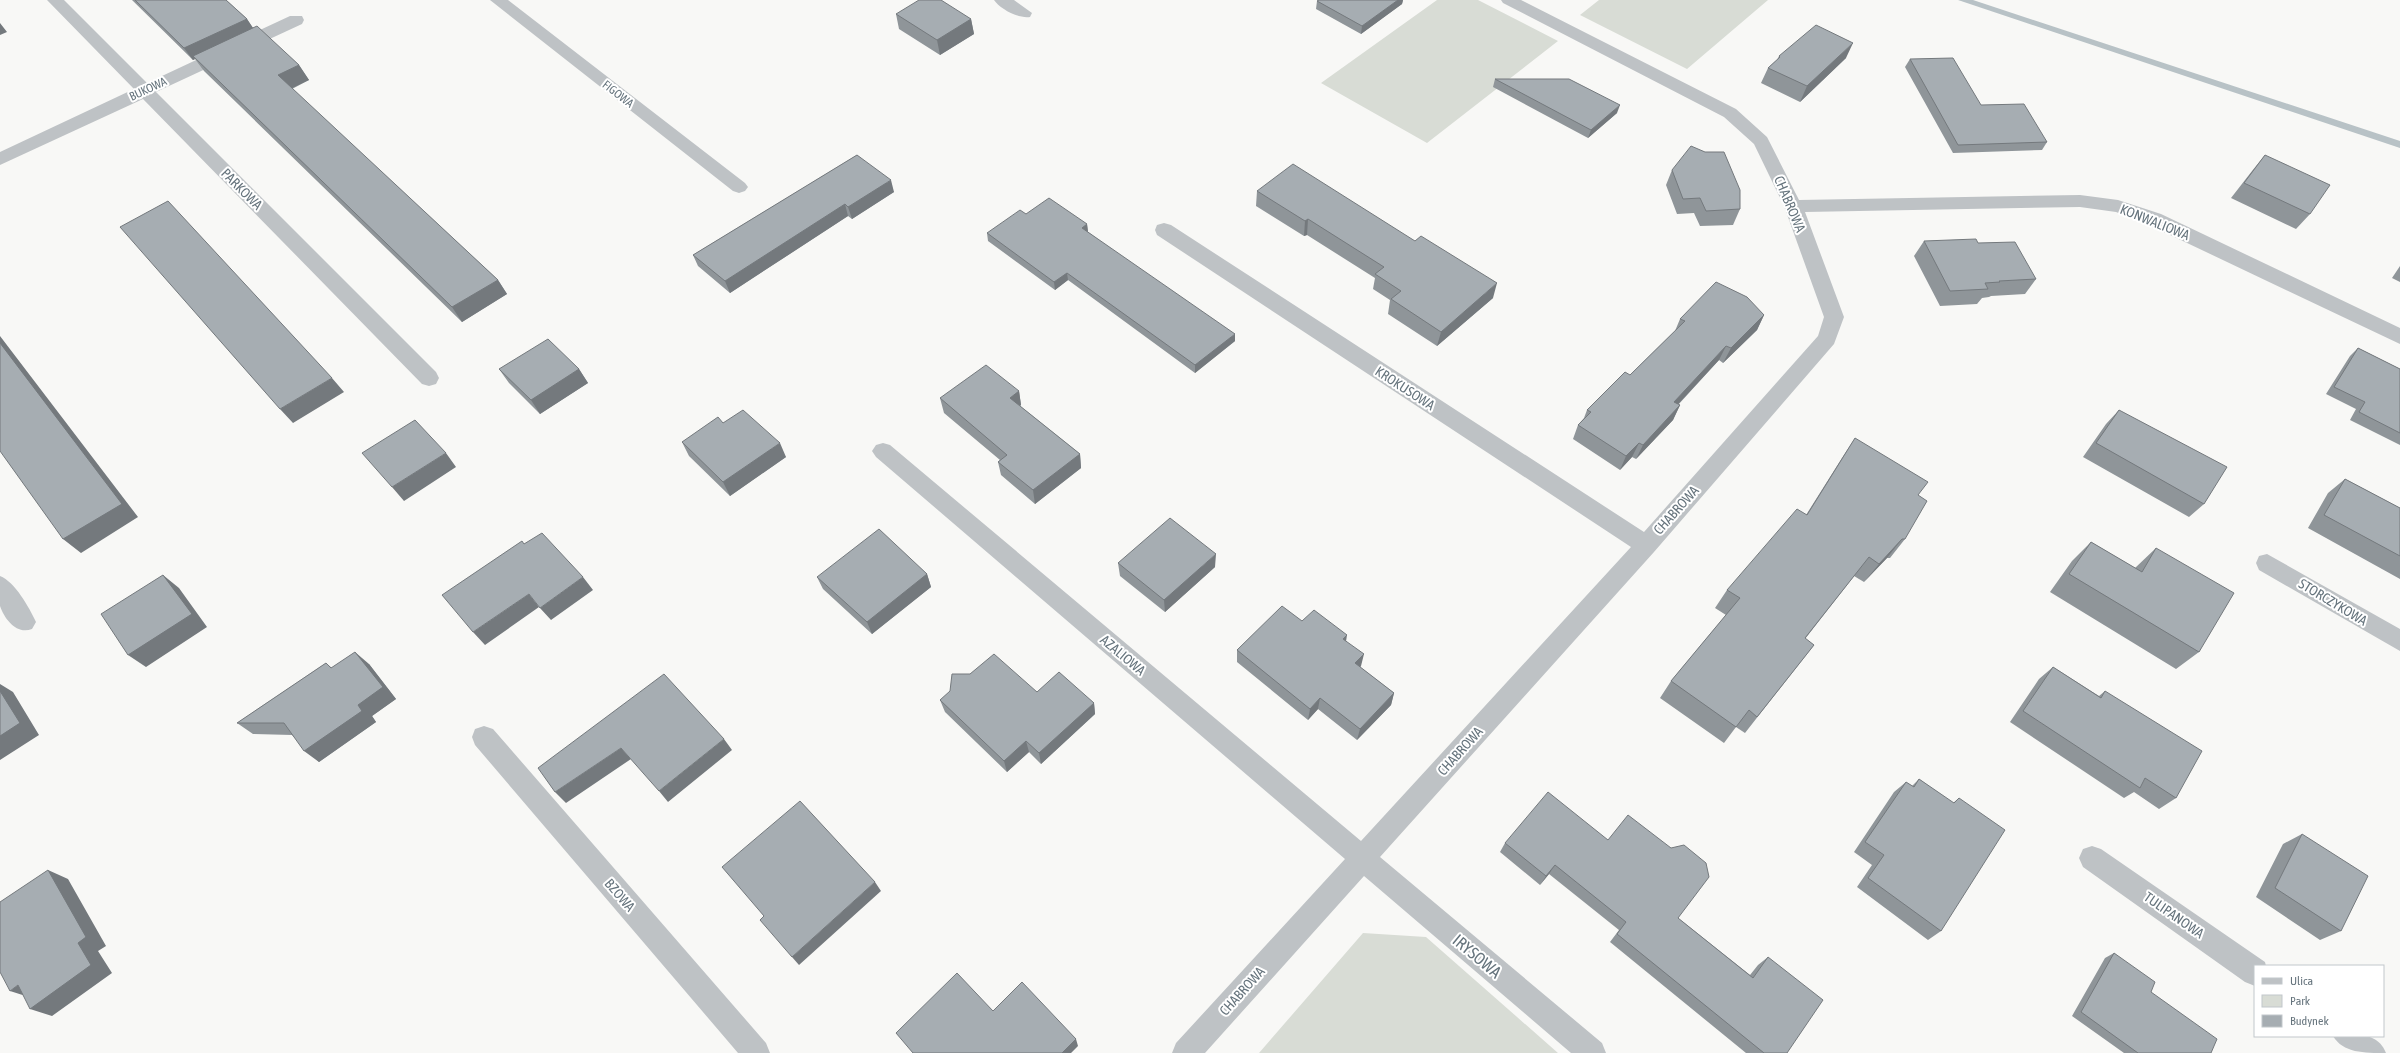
<svg xmlns="http://www.w3.org/2000/svg" width="2400" height="1053" font-family="'Asap Condensed',sans-serif">
<style>
.green{fill:#d8dcd5}
.lines{fill:none;stroke-linecap:round;stroke-linejoin:round}
.stream{fill:#b8c2c6;fill-rule:evenodd}
.minor{fill:#bec2c5;fill-rule:evenodd}
.wall{fill:#8f9599}
.shaded-wall{fill:#74797d}
.building{fill:#a6adb2;stroke:#74797d}
.labels{text-anchor:middle;stroke-width:4;stroke-linejoin:round;paint-order:stroke}
.far-street-label{font-size:12px;fill:#66747d;stroke:#fff}
.street-label{font-size:14px;fill:#66747d;stroke:#fff}
.near-street-label{font-size:17px;fill:#66747d;stroke:#fff}
</style>
<rect width="100%" height="100%" fill="#f8f8f6"/>
<path class="green" d="M1437 0H1478L1558 41 1427 143 1321 83Z
M1599 0H1768L1687 69 1580 15Z
M1363 933 1426 937 1558 1053H1259Z"/>
<g class="lines">
<path class="stream" d="M1958 0H1973L2400 141V148Z"/>
<path class="minor" d="M47 0H64L147 83 290 16H302L304 20 302 24 156 92 436 372 439 378 436 384 429 386 422 384 143 99 0 165V152L134 89Z
M490 0H508L745 183 748 187 745 191 739 193 733 191Z
M994 0H1014L1032 13 1030 17C1019 19 1000 9 994 0Z
M1501 0H1521L1736 109 1767 137 1799 200 2080 195 2118 200 2161 214 2400 328V344L2147 224 2116 212 2080 207 1805 212 1844 317 1834 344 1654 552 1380 857 1602 1043 1606 1053H1571L1364 876 1205 1053H1172L1176 1043 1345 859 876 457 872 451 876 445 883 443 890 445 1361 841 1631 547 1157 235 1155 230 1157 225 1164 223 1171 225 1644 532 1818 336 1824 317 1784 206 1754 144 1724 117 1503 3Z
M2267 554 2400 629V651L2259 570 2256 563 2259 556Z
M0 576C15 582 29 607 36 622L32 629C17 635 5 620 0 606 0 598 0 585 0 576Z
M484 726 493 729 766 1043 770 1053H738L475 745 472 737 475 729Z
M2092 846 2101 849 2265 962 2266 966H2255V986L2245 982 2083 867 2079 858 2083 849Z
M2333 1036C2354 1036 2377 1030 2386 1053 2364 1053 2343 1053 2333 1036Z"/>
</g>
<path class="wall" d="M132 0H226L247 19 253 28 299 65 309 80 292 89 498 280 507 294 462 322 204 71 195 59 193 60Z
M1319 0H1403L1402 4 1361 34 1316 9 1317 1Z
M896 14 971 19 974 34 940 55 899 29Z
M1779 56 1846 58 1800 102 1761 83 1768 68 1777 60Z
M1910 59 1981 105 2047 142 2042 150 1953 153 1905 67Z
M1495 79 1617 113 1588 138 1493 87Z
M857 155 894 192 852 219 848 216 730 293 698 266 693 255Z
M2265 155 2310 214 2296 229 2231 198 2252 171Z
M1672 170 1740 209 1733 225 1700 226 1694 213 1677 214 1666 185Z
M1257 191 1493 298 1437 346 1388 314 1390 300 1373 289 1375 278 1307 235 1304 236 1256 206Z
M1026 214 1087 224 1088 232 1235 341 1195 373 1068 280 1055 290 988 241 987 233Z
M1924 241 1978 243 2036 279 2025 294 1991 296 1989 297 1982 298 1977 304 1940 306 1914 256Z
M2400 266V282L2392 278Z
M1764 315 1757 330 1723 363 1719 360 1678 405H1680L1673 420 1636 459 1632 457 1620 470 1573 439 1578 425 1584 418 1587 410 1630 375 1675 331 1680 319Z
M2358 348 2400 369V445L2350 420 2356 409 2326 394 2350 356Z
M499 369H579L588 383 540 414 509 383Z
M1019 391 1021 405 1020 406 1080 454 1081 468 1035 504 1001 475 998 462 1000 460 944 413 940 398Z
M2119 410 2204 504 2189 517 2083 457 2106 424Z
M723 423 786 457 730 496 689 456 682 442Z
M1855 438 1918 495 1905 539 1890 558H1887L1864 582 1854 576 1805 639 1814 645 1745 733 1736 727 1724 743 1660 698 1671 681 1726 615 1715 608 1727 590 1806 515 1842 458Z
M2345 479 2400 508V579L2308 528 2328 493Z
M2091 542 2135 568 2156 548 2199 652 2176 669 2050 592 2072 561Z
M1118 563 1215 567 1165 612 1120 576Z
M927 574 931 587 872 634 823 589 817 577Z
M1302 621 1346 641 1361 666 1360 667 1394 693 1391 705 1357 740 1318 709 1308 720 1237 662V650Z
M326 663 332 668 369 664 396 699 372 716 376 722 319 762 292 735 253 734 237 723Z
M2053 667 2099 696 2105 691 2176 798 2159 809 2134 792 2124 798 2010 722 2039 679Z
M1037 692 1094 703 1095 714 1041 764 1029 752 1007 772 945 712 940 700Z
M1919 779 1953 803 1959 798 1941 931 1928 940 1857 887 1872 865 1854 852 1894 792 1906 782 1912 786Z
M2302 834 2341 931 2320 940 2256 897 2283 844Z
M1505 843 1678 918 1750 975 1758 965 1768 957 1787 1053H1746L1610 942 1619 930 1549 874 1540 885 1500 852Z
M2114 953 2151 992 2211 1053H2124L2072 1016 2105 958Z"/>
<path class="shaded-wall" d="M1398 0H1403L1402 4 1361 34 1362 26Z
M247 19 255 31 193 56 195 59 193 60 184 48Z
M971 19 974 34 940 55 937 40Z
M0 23 7 32 0 35Z
M1853 43 1846 58 1800 102 1807 86Z
M299 65 309 80 288 90 278 75Z
M1620 105 1617 113 1588 138 1591 130Z
M891 180 894 192 852 219 848 207Z
M845 204 848 216 730 293 725 281Z
M1308 219 1307 235 1304 236 1305 221Z
M1087 224 1088 232 1082 228Z
M1067 273 1068 280 1055 290 1054 282Z
M498 280 507 294 462 322 452 307Z
M1497 283 1493 298 1437 346 1441 332Z
M1764 315 1757 330 1723 363 1731 348Z
M1235 334V341L1195 373V365Z
M0 336 138 517 81 553 63 539 0 343Z
M1726 346 1719 360 1667 416 1674 402Z
M579 369 588 383 540 414 531 400Z
M332 378 344 392 293 423 280 409Z
M1019 391 1021 405 1012 412 1010 398Z
M1680 405 1673 420 1636 459 1643 445Z
M780 443 786 457 730 496 723 482Z
M1639 443 1632 457 1620 470 1626 456Z
M446 453 456 467 404 501 392 487Z
M1080 454 1081 468 1035 504 1033 490Z
M1902 539 1887 558 1864 582 1879 564Z
M1216 554 1215 567 1165 612 1164 600Z
M927 574 931 587 872 634 867 622Z
M163 575 179 588 207 627 146 667 128 655Z
M583 577 593 590 551 620 540 608Z
M529 594 539 607 485 645 473 632Z
M1347 635 1345 648 1343 639Z
M355 652 369 664 396 699 372 716 376 722 319 762 304 751 358 705Z
M1364 654 1361 666 1352 675 1355 663Z
M0 684 13 692 39 735 0 760Z
M1394 693 1391 705 1357 740 1360 729Z
M1320 698 1318 709 1308 720 1310 709Z
M1094 703 1095 714 1041 764 1039 753Z
M724 739 732 750 668 802 659 791Z
M1026 741 1029 752 1007 772 1004 761Z
M621 748 631 759 566 803 555 792Z
M1555 865 1549 874 1540 885 1546 876Z
M48 870 68 879 106 946 98 951 112 973 52 1016 30 1009 78 943Z
M875 882 881 891 799 965 792 957Z
M18 985 32 998 10 991Z
M1076 1039 1078 1046 1071 1053H1062Z"/>
<path class="building" d="M135 0H226L247 19 184 48Z
M919 0H941L971 19 937 40 896 14Z
M1319 0H1398L1362 26 1317 1Z
M1816 25 1853 43 1807 86 1768 68 1780 57 1779 56Z
M257 26 299 65 278 75 498 280 452 307 193 56Z
M1953 58 1981 105 2024 104 2047 142 1958 145 1910 59Z
M1495 79H1569L1620 105 1591 130Z
M1691 146 1705 152H1724L1740 190V209L1706 211 1700 198 1683 199 1672 170Z
M857 155 891 180 848 207 845 204 725 281 693 255Z
M2265 155 2330 185 2310 214 2244 183Z
M1293 164 1415 241 1421 236 1497 283 1441 332 1391 299 1401 291 1375 274 1384 267 1308 219 1305 221 1257 191Z
M1049 198 1087 224 1082 228 1235 334 1195 365 1067 273 1054 282 987 233 1020 210 1026 214Z
M168 201 332 378 280 409 120 227Z
M1976 239 1978 243 2015 242 2036 279 1999 281 2000 282 1985 283 1988 289 1950 291 1924 241Z
M1716 282 1747 297 1764 315 1731 348 1726 346 1674 402 1680 405 1643 445 1639 443 1626 456 1578 425 1591 412 1587 410 1625 372 1630 375 1685 321 1680 319Z
M548 339 579 369 531 400 499 369Z
M0 343 122 504 63 539 0 451Z
M2358 348 2400 369V433L2359 412 2365 402 2334 387Z
M986 365 1019 391 1010 398 1080 454 1033 490 998 462 1007 455 940 398Z
M743 410 780 443 723 482 682 442 718 417 723 423Z
M2119 410 2227 467 2204 504 2096 443Z
M415 420 446 453 392 487 362 453Z
M1855 438 1928 482 1918 495 1927 501 1905 539H1902L1879 564 1869 557 1805 638 1814 645 1757 717 1749 710 1736 727 1671 681 1740 598 1727 590 1797 509 1807 515Z
M2345 479 2400 508V556L2324 515Z
M1170 518 1216 554 1164 600 1118 563Z
M879 529 927 574 867 622 817 577Z
M542 533 583 577 540 608 529 594 473 632 442 595 522 541 524 544Z
M2091 542 2142 572 2156 548 2234 593 2199 652 2069 574Z
M163 575 192 614 128 655 101 614Z
M1282 606 1302 621 1314 610 1347 635 1343 639 1364 654 1355 663 1394 693 1360 729 1320 698 1310 709 1237 650Z
M355 652 383 687 358 705 362 711 304 751 284 723H237L326 663 331 668Z
M994 654 1037 692 1059 672 1094 703 1039 753 1026 741 1004 761 940 700 950 691 952 674H970Z
M2053 667 2101 698 2105 691 2202 751 2176 798 2145 778 2140 788 2023 711Z
M664 674 724 739 659 791 621 748 555 792 538 768Z
M0 691 20 723 0 736Z
M1919 779 1954 803 1959 798 2005 830 1941 931 1868 878 1884 855 1865 842 1906 782 1914 787Z
M1548 792 1608 840 1628 815 1671 848 1684 845 1706 863 1709 877 1678 918 1753 978 1768 957 1823 1000 1787 1053H1764L1617 934 1626 922 1555 865 1546 876 1505 843Z
M800 801 875 882 792 957 760 920 764 916 722 867Z
M2302 834 2368 876 2341 931 2275 888Z
M48 870 86 937 78 943 91 965 30 1009 18 985 10 991 0 972V902Z
M2114 953 2155 982 2151 992 2217 1039 2211 1053H2138L2081 1012Z
M957 973 993 1011 1022 982 1076 1039 1062 1053H913L896 1033Z"/>
<g class="labels">
<g class="far-street-label">
<text transform="translate(148 89) rotate(-25)" y="4">BUKOWA</text>
<text transform="translate(618 94) rotate(38)" y="4">FIGOWA</text>
</g>
<g class="street-label">
<text transform="translate(242 189) rotate(45)" y="5">PARKOWA</text>
<text transform="translate(1790 204) rotate(67)" y="5">CHABROWA</text>
<text transform="translate(2155 222) rotate(22)" y="5">KONWALIOWA</text>
<text transform="translate(1405 388) rotate(33)" y="5">KROKUSOWA</text>
<text transform="translate(1676 510) rotate(-48)" y="5">CHABROWA</text>
<text transform="translate(2333 602) rotate(31)" y="5">STORCZYKOWA</text>
<text transform="translate(1123 655) rotate(40)" y="5">AZALIOWA</text>
<text transform="translate(1460 751) rotate(-48)" y="5">CHABROWA</text>
<text transform="translate(620 895) rotate(49)" y="5">BZOWA</text>
<text transform="translate(2174 915) rotate(35)" y="5">TULIPANOWA</text>
<text transform="translate(1242 991) rotate(-48)" y="5">CHABROWA</text>
</g>
<g class="near-street-label">
<text transform="translate(1477 956) rotate(40)" y="6">IRYSOWA</text>
</g>
</g>
<rect x="2254" y="965" width="130" height="72" fill="#ffffff" stroke="#c2c7cb"/>
<rect x="2262" y="978" width="20" height="6" fill="#bec2c5" stroke="#c2c7cb"/>
<text x="2290" y="985" font-size="12" fill="#66747d">Ulica</text>
<rect x="2262" y="995" width="20" height="12" fill="#d8dcd5" stroke="#c2c7cb"/>
<text x="2290" y="1005" font-size="12" fill="#66747d">Park</text>
<rect x="2262" y="1015" width="20" height="12" fill="#a6adb2" stroke="#c2c7cb"/>
<text x="2290" y="1025" font-size="12" fill="#66747d">Budynek</text>
</svg>
